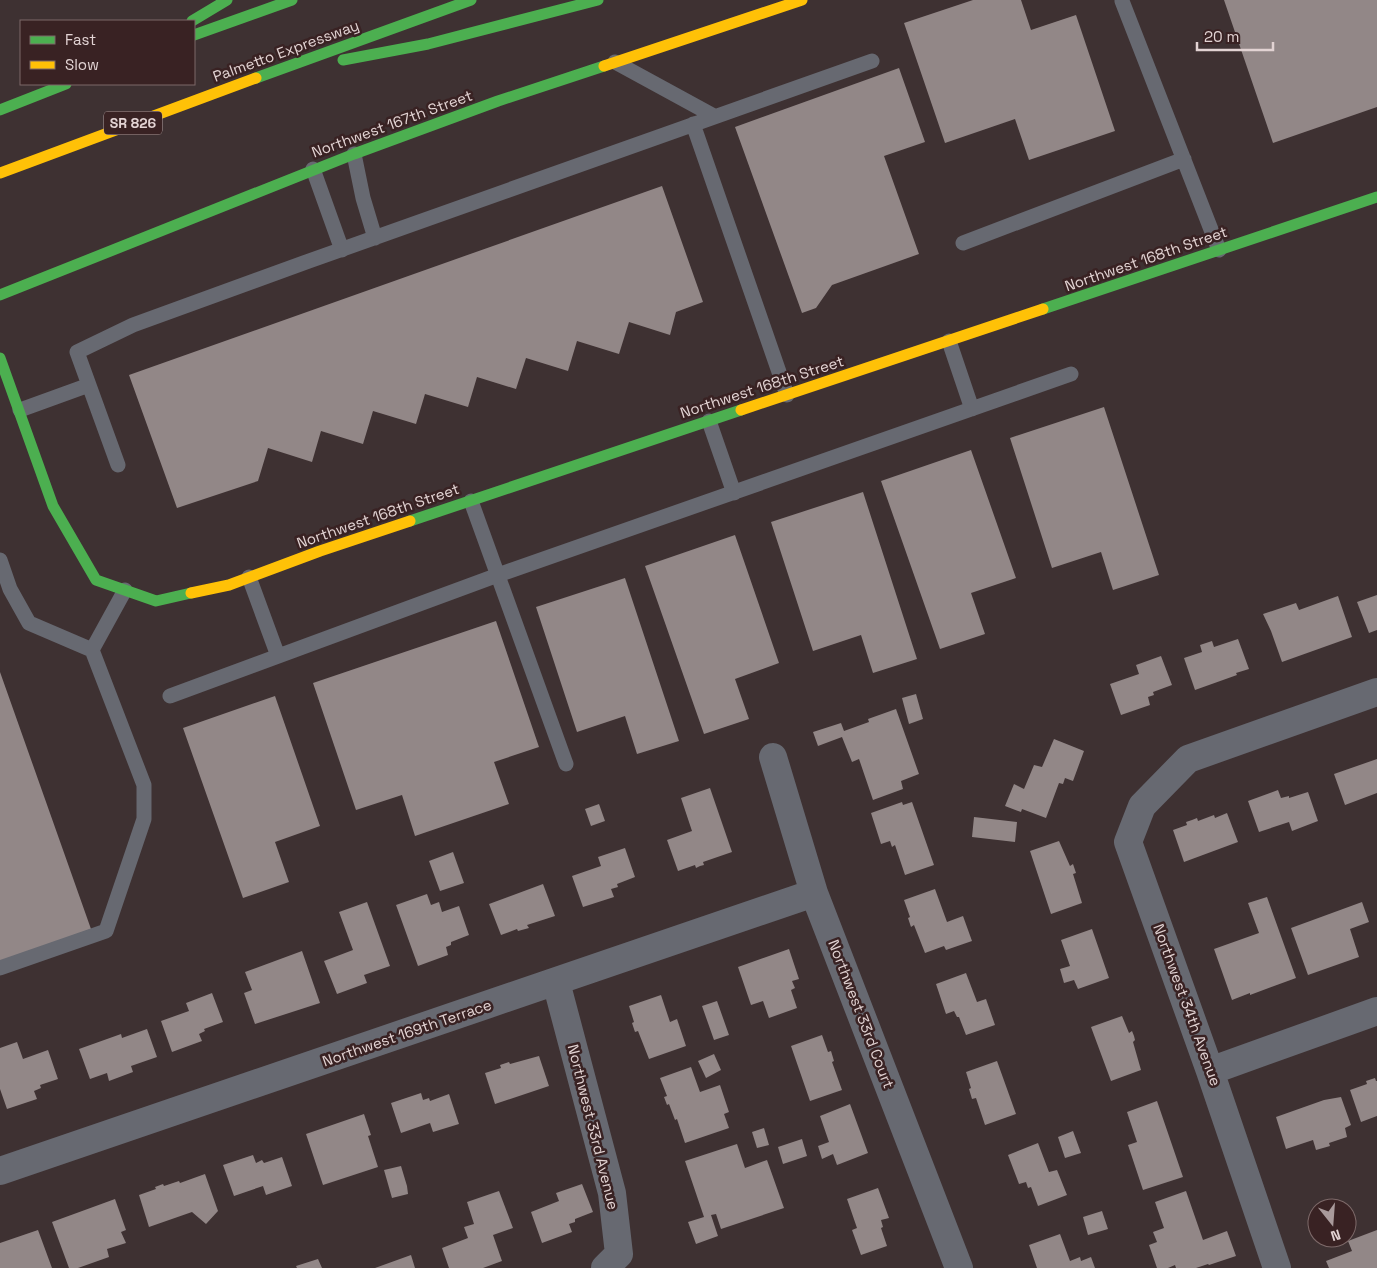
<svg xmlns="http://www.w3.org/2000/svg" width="1377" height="1268" font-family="'Space Grotesk',sans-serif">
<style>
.building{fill:#928787}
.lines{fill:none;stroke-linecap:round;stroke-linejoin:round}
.lane{stroke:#676971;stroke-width:15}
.street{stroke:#676971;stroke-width:28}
.fast{stroke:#4caf50;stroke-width:11}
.slow{stroke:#ffc107;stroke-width:11}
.labels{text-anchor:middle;stroke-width:5;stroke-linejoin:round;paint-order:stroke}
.shield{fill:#392223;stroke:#af9e9e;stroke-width:1}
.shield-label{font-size:14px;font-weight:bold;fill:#e2d3d3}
.street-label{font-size:15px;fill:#e2d3d3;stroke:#392223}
</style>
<rect width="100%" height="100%" fill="#3e3132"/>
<path class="building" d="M973 0H1021L1031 30 1076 15 1115 131 1029 160 1015 119 945 143 904 23Z
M1224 0H1377V107L1273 143Z
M899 68 925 142 884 156 919 254 832 285 816 308 802 313 735 127Z
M662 186 703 302 676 312 670 335 629 322 619 354 577 341 568 371 526 358 516 389 477 377 468 407 425 394 416 424 373 411 363 444 321 431 312 462 268 448 258 481 177 508 129 375Z
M1104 407 1159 575 1113 590 1101 552 1052 568 1010 438Z
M971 450 1016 578 971 593 985 634 940 649 881 481Z
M863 492 917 659 873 673 861 635 813 651 771 522Z
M735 535 779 663 735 679 749 719 704 734 645 566Z
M625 578 679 741 637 754 625 716 577 732 536 607Z
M1377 595V630L1369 633 1357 602Z
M1338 596 1352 637 1282 662 1271 631 1263 614 1296 603 1299 610Z
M496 621 539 747 494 762 509 804 415 836 402 795 356 810 313 683Z
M1238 639 1249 669 1236 673 1237 675 1195 690 1184 658 1202 652 1200 645 1212 641 1214 647Z
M1161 656 1172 685 1153 692 1154 695 1148 697 1150 705 1121 715 1110 684 1139 674 1136 665Z
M0 672 91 929 0 962Z
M916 694 923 719 909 724 902 698Z
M275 696 320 826 275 842 289 882 243 898 183 728Z
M896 709 919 774 901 781 903 789 873 800 859 759 852 762 842 737 818 746 813 732 841 723 844 731 869 722 868 719Z
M1054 739 1084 751 1073 781 1065 778 1063 784 1059 783 1046 818 1022 809 1021 812 1005 806 1014 784 1024 789 1034 765 1042 767Z
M1377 759V793L1345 805 1334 774Z
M710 788 732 852 703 862 704 865 700 866 696 868 695 865 678 871 667 840 692 831 681 798Z
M1278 790 1281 798 1289 796V798L1308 792 1318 821 1292 831 1289 822 1259 832 1248 801Z
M902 802 903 805 912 802 934 865 905 875 895 845 892 847 890 841 881 844 871 813Z
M599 804 605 821 591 826 585 809Z
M1227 813 1238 842 1184 862 1173 830 1187 825 1186 822 1192 820 1197 818 1198 821 1214 815 1215 818Z
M974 817 1017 822 1015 842 972 837Z
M1059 841 1070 866 1073 864 1076 873 1073 874 1082 903 1051 914 1030 851Z
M625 848 635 877 617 884 618 887 611 889 614 897 583 907 572 876 601 866 598 857Z
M453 852 464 883 440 891 429 861Z
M543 884 555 916 527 925 529 928 518 931 517 929 501 935 489 904Z
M935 889 947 922 963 916 972 941 946 950 944 946 925 953 914 925 911 927 908 918 910 917 904 900Z
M427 894 431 905 439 902 442 912 459 906 469 935 451 942V945L446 947 448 955 418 966 396 905Z
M1267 897 1296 978 1250 995V993L1232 1000 1214 949 1259 933 1248 903Z
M367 902 390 966 364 975 367 983 337 994 324 961 353 950 339 912Z
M1362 902 1369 922 1350 929 1359 957 1308 975 1291 928Z
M1092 929 1109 978 1078 989 1074 980 1064 983 1060 969 1070 966 1061 940Z
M789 949 799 979 792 981 795 988 791 990 797 1008 769 1018 763 1001 751 1005 738 967Z
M302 951 320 1003 255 1024 244 993 252 990 245 972Z
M966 973 977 1002 986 999 995 1025 966 1035 959 1017H957L954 1011 946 1014 936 984Z
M212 993 223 1022 204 1029 205 1031 199 1034 202 1041 172 1052 161 1021 189 1011 186 1003Z
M661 995 670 1022 677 1019 686 1046 649 1059 638 1031 635 1032 632 1023 634 1022 629 1006Z
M717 1001 729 1035 714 1040 702 1006Z
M1122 1016 1129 1033 1132 1031 1134 1036 1135 1040 1133 1042 1141 1070 1111 1081 1091 1027Z
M147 1029 157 1057 131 1066 133 1072 109 1081 107 1073 90 1079 79 1049 121 1034 122 1038Z
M822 1035 828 1052 831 1051 834 1061 832 1062 842 1090 810 1101 791 1046Z
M17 1042 23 1059 48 1050 58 1079 40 1085 41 1088 34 1091 37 1099 7 1109 0 1089V1048Z
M714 1054 721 1070 706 1078 698 1061Z
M539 1056 549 1086 495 1104 485 1073 501 1068 500 1065 509 1062 510 1064Z
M997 1061 1016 1114 985 1125 976 1098 972 1099 969 1089 971 1088 966 1072Z
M691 1067 700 1092 720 1085 729 1112 724 1114 729 1128 685 1143 677 1119 675 1120 669 1104 667 1105 664 1097 667 1096 660 1078Z
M1375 1078 1376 1081H1377V1116L1361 1122 1350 1090 1367 1084 1366 1081Z
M421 1093 423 1100 429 1098 430 1101 449 1094 459 1124 433 1132 430 1123 401 1133 391 1103Z
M1341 1097 1351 1125 1345 1128 1347 1137 1329 1143 1330 1146 1316 1150 1313 1140 1286 1149 1276 1117 1324 1100Z
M1157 1101 1183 1177 1143 1190 1128 1145 1137 1142 1127 1112Z
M850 1104 868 1153 837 1165 833 1154 822 1159 818 1146 829 1142 820 1116Z
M364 1114 371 1135 368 1136 378 1167 323 1185 306 1134Z
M764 1128 769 1145 757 1148 752 1132Z
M1073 1131 1081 1153 1065 1158 1058 1137Z
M802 1139 807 1156 783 1164 778 1147Z
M1038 1143 1049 1172 1057 1170 1067 1195 1038 1206 1031 1187 1028 1188 1026 1182 1019 1184 1008 1155Z
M737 1144 745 1168 767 1160 784 1208 721 1229 716 1214 711 1215 718 1236 696 1244 688 1222 704 1217 685 1161Z
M253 1155 256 1163 262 1160 264 1163 282 1157 292 1186 266 1195 263 1186 234 1196 223 1165Z
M401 1166 407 1186 408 1194 392 1198 384 1170Z
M205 1174 218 1211 206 1224 192 1212 149 1227 139 1195 156 1189 155 1187 163 1184 164 1186 179 1181 180 1183Z
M582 1184 593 1212 575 1219V1222L569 1224 572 1232 542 1243 531 1212 559 1201 556 1193Z
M878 1188 889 1218 881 1220 883 1227 881 1228 887 1246 861 1255 852 1230 857 1228 847 1199Z
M499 1191 513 1228 493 1235 502 1261 483 1268H449L442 1248 468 1238 464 1227 474 1224 467 1202Z
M1186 1191 1203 1240 1227 1231 1236 1256 1209 1265 1208 1264 1196 1268H1176L1175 1265 1168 1268H1157L1149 1245 1157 1242 1153 1232 1164 1228 1155 1202Z
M115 1199 126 1230 121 1232 126 1243 107 1249 109 1257 78 1268H69L52 1222Z
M1102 1211 1108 1229 1088 1235 1083 1217Z
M38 1230 52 1268H0V1243Z
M1377 1230V1268H1329L1326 1261 1352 1251 1348 1241Z
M1060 1234 1070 1261 1080 1257 1081 1261 1091 1257 1095 1268H1037L1029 1245Z
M411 1255 415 1268H375Z
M318 1259 322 1268H297L296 1266Z"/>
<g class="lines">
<path class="lane" d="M1122 1 1219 250
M615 62 714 116
M693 124 787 395
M354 154 363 198 375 238
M313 169 342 250
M963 243 1184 159
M949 341 972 409
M20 410 89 385
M709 421 734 493
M118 465 77 352 133 325 309 261 872 61
M471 501 566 764
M0 560 10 589 29 623 92 650 144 785V819L106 931 0 968
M249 577 278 656
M92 650 125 590
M170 696 498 575 1071 374"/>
<path class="street" d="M773 757 814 893 959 1268
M556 982 612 1193 619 1254 605 1268
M1210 1071 1377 1011
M0 1171 814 893
M1277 1268 1210 1071 1128 842 1142 806 1188 759 1377 692"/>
<path class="fast" d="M192 21 227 0
M194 35 292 0
M343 60 428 44 598 0
M256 78 471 0
M0 110 66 84
M0 295 354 154 498 101 604 66
M1043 309 1377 197
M0 358 53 506 96 580 156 601 191 593
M410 521 741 410"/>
<path class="slow" d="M604 66 802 0
M0 173 256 78
M741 410 1043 309
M191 593 229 585 320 551 410 521"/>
</g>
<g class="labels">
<rect class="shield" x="104" y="111.5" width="58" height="23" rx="4"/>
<g class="shield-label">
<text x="133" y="128">SR 826</text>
</g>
<g class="street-label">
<text transform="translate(286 51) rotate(-20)" y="5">Palmetto Expressway</text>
<text transform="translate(392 124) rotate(-20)" y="5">Northwest 167th Street</text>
<text transform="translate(1146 259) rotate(-19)" y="5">Northwest 168th Street</text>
<text transform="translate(762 387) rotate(-18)" y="5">Northwest 168th Street</text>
<text transform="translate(378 516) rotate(-19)" y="5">Northwest 168th Street</text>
<text transform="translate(1187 1005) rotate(70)" y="5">Northwest 34th Avenue</text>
<text transform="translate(861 1014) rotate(69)" y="5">Northwest 33rd Court</text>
<text transform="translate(407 1033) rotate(-19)" y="5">Northwest 169th Terrace</text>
<text transform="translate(593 1127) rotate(76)" y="5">Northwest 33rd Avenue</text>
</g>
</g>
<rect x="20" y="20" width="175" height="65" fill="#392223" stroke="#7d6969"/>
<rect x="30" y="36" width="25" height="8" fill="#4caf50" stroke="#7d6969"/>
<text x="65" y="45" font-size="15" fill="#e2d3d3">Fast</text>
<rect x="30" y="61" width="25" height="8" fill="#ffc107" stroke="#7d6969"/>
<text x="65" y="70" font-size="15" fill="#e2d3d3">Slow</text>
<g transform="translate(1332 1223) rotate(163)"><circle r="24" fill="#392223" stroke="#7d6969"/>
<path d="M0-4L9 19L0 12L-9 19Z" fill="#a99a9b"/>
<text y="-8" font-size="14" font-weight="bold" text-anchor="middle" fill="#e2d3d3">N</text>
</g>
<path d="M1197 42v8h76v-8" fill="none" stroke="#e2d3d3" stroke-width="2.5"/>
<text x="1204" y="42" font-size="15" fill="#e2d3d3" stroke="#392223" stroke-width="4" paint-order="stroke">20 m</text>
</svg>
